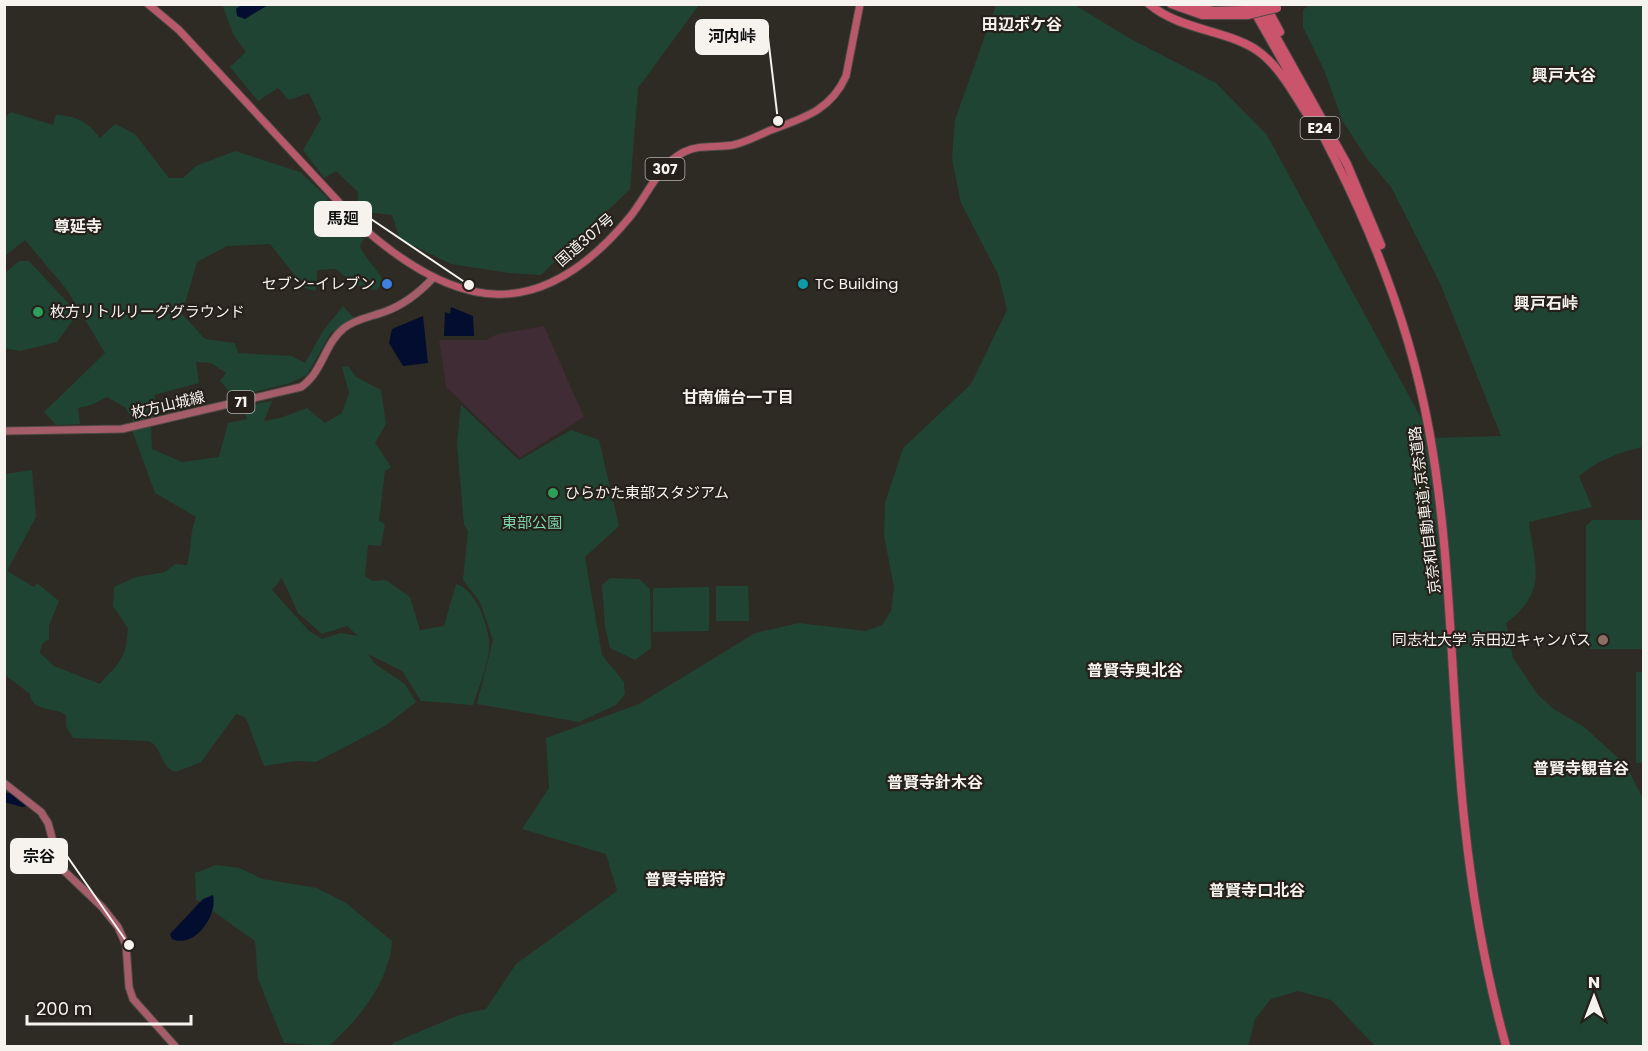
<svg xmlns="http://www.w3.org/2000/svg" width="1648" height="1051" font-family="Poppins,'Noto Sans JP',sans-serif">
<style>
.commercial{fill:#3f2c34}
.green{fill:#204434;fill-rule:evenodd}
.water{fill:#020d30}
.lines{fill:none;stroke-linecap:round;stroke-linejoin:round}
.river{stroke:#020d30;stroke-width:10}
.primary-casing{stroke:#4d4943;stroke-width:9}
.trunk-casing{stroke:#4d4943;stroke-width:9}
.motorway-casing{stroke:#4d4943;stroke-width:10}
.primary{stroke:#a55e69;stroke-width:7}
.trunk{stroke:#b7596a;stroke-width:7}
.motorway{stroke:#c9546c;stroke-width:8}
.motorway-bridge-casing{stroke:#4d4943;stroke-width:10;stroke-linecap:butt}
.motorway-bridge{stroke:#c9546c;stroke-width:8}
.shop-dot{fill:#3f7fe0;stroke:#25211a;stroke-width:2}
.culture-dot{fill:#0f9aa8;stroke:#25211a;stroke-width:2}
.leisure-dot{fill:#2e9e5b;stroke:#25211a;stroke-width:2}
.education-dot{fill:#8d6e63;stroke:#25211a;stroke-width:2}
.labels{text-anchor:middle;stroke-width:4.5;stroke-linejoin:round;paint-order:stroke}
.shield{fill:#25211a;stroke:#b7b4af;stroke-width:1.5}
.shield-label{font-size:14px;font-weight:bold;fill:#f6f3ef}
.street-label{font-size:15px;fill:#f6f3ef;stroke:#25211a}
.poi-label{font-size:15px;fill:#f6f3ef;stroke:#25211a;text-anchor:start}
.park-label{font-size:15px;fill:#7dd4ad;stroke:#25211a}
.neighbourhood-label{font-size:16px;font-weight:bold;fill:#f6f3ef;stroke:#25211a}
.leader{fill:none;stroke:#f6f3ef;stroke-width:2}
.callout-dot{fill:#f6f3ef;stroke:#25211a;stroke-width:2}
.callout{fill:#f6f3ef;stroke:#f6f3ef;stroke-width:2}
.callout-label{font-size:16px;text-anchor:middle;font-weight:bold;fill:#111}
</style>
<rect width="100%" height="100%" fill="#2e2a24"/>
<path class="commercial" d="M544 326 584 417 520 458 446 387 439 340H486L497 334Z"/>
<path class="green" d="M222 4 699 5 638 88 630 189 541 275 509 273 451 264 400 239 392 215 357 211 358 192 336 171 324 178 303 150 321 119 309 93 289 100 278 88 258 101 230 67 246 52 233 34Z
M1310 4 1643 5V447C1619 452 1599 460 1579 476L1592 507 1529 522C1535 569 1548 591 1506 623L1513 658 1537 694 1555 710 1583 726 1626 765 1643 799V1046H1375L1331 1000 1298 991 1271 999 1255 1019 1248 1046H392L393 1043 459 1015 486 1009 516 964 617 891 606 854 522 829 549 788 546 738 639 704 755 633 799 623 866 631 882 625 891 611 894 588 884 535 885 503 903 448 971 384 1007 310 998 274 961 203 952 159 955 120 996 5H1075L1129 38 1216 83 1267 135 1432 438 1501 436 1440 283 1391 187 1368 160 1342 120 1325 72 1303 27V10Z
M11 112 53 125 56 115C77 116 88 122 100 138L115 124 135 134 169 178H183L196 166 235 151 300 172 328 198 323 208 335 233 347 235 352 230 364 239 360 246C366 261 378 268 384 283L376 290 355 285 336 269 317 270 316 291 305 288 270 244 227 246 197 262 182 314 205 339 235 343 238 353 292 356 305 363 323 331 343 306 354 318 330 334 307 375 290 383 234 397 220 381 226 373 211 363 196 362 199 383 154 395 161 417 134 423 126 408 107 397 91 405 78 408 80 424 56 425 44 412 105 353 67 290 25 240 5 256V117Z
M19 261H29L69 304 73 320 57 342 20 351 4 348 5 273Z
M348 366 356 377 381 390 386 424 375 443 391 467 385 471 379 521 385 524 381 546 368 545 365 576 373 581 386 580 410 597 420 630 444 626 456 584C475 589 487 622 489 640 491 659 479 686 473 705L421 701 402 671 368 654 375 664 405 684 416 702 385 726 316 762 296 761 264 766 247 721 245 717 236 714 201 762 176 772C160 768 163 748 149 741L73 738 66 726V715C53 706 32 713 30 694L5 675V474L32 470 36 517 7 571 34 587 37 583 59 601 49 626V639L42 644 40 653 54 666 100 684C107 674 117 668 122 657 127 649 127 637 128 628L113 606 114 587 136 577 165 572 175 564 187 565C192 548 189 534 196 517L155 493 132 430 151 426 152 449 182 462 219 457 228 423 247 419 243 406 272 401 264 421 280 418 307 408 325 423 342 413 349 393 342 367ZM282 578 298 613 322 634 347 626 358 636 340 633 322 639 309 631 272 590Z
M461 405 519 460 571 430 599 440 619 526 585 557 602 655 624 682 625 694 616 705 579 722 477 704 493 640 480 602 463 580 468 531 464 525 457 444Z
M1592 520H1641L1643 523 1644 647 1641 649H1590L1586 645V526Z
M610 578 639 579 650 589 651 648 635 660 610 648 605 627 602 585Z
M716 586H748L749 621H716Z
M709 587V631L653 632V588Z
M1636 672H1643V763H1636Z
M216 865 239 868 263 879 317 888 346 903 392 941C389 983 359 1019 329 1046L284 1043 258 979 255 941 196 899 195 873Z"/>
<path class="water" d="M241 5 268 4V5L245 19 237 16 236 9Z
M451 307 473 316 474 336H444L445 312 450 314Z
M423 316 428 363 403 366 389 343 392 329Z
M213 895C218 916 194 949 172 939L170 934 203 899Z"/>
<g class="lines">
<path class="river" d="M4 797 23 802"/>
<defs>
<path id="primary" d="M4 431 122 429 301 387C323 372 324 344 344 328 356 319 370 317 384 312 404 305 419 293 433 278
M4 783 41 812 48 823 60 867 102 907 118 927 126 945 129 987 133 999 175 1046"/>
<path id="trunk" d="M148 4 179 30 360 225C457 312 540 325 629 218 646 198 659 164 684 152 700 144 716 148 733 145 747 142 759 135 771 130 804 118 831 110 846 76L860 4"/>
<path id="motorway" d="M1149 4C1180 30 1222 29 1255 49 1280 65 1296 98 1312 122
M1171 4 1202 15H1248
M1185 4 1213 11 1245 10
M1250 4C1330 143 1400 270 1429 430 1453 561 1450 695 1465 827 1473 901 1486 974 1506 1046
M1266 6 1280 32
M1260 8 1347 164 1381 245"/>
</defs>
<use href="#primary" class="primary-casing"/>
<use href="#trunk" class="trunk-casing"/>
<use href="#motorway" class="motorway-casing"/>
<use href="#primary" class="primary"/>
<use href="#trunk" class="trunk"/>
<use href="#motorway" class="motorway"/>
<defs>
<path id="motorway-bridge" d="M1245 10 1269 4
M1248 15 1277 8"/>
</defs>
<use href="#motorway-bridge" class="motorway-bridge-casing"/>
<use href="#motorway-bridge" class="motorway-bridge"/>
</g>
<circle class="shop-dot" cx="387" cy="284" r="6"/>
<circle class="culture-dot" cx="803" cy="284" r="6"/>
<g class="leisure-dot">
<circle cx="38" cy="312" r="6"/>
<circle cx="553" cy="493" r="6"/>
</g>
<circle class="education-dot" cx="1603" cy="640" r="6"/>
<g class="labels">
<g class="shield">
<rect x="1300.5" y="117" width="39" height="22" rx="4.5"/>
<rect x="645.5" y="158" width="39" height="22" rx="4.5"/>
<rect x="227.5" y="391" width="27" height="22" rx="4.5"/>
</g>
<g class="shield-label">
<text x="1320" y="133">E24</text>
<text x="665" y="174">307</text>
<text x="241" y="407">71</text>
</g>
<g class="street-label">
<text transform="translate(585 240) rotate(-41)" y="5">国道307号</text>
<text transform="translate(168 405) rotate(-13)" y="5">枚方山城線</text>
<text transform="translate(1425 510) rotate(-97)" y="5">京奈和自動車道;京奈道路</text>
</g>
<g class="poi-label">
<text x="375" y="289" text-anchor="end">セブン-イレブン</text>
<text x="815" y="289">TC Building</text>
<text x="50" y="317">枚方リトルリーググラウンド</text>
<text x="565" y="498">ひらかた東部スタジアム</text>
<text x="1591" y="645" text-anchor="end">同志社大学 京田辺キャンパス</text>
</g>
<g class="park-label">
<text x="532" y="528">東部公園</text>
</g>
<g class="neighbourhood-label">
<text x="1022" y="30">田辺ボケ谷</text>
<text x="1564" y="81">興戸大谷</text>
<text x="78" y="232">尊延寺</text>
<text x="1546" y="309">興戸石峠</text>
<text x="738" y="403">甘南備台一丁目</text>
<text x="1135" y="676">普賢寺奥北谷</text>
<text x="1581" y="774">普賢寺観音谷</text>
<text x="935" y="788">普賢寺針木谷</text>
<text x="685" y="885">普賢寺暗狩</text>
<text x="1257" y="896">普賢寺口北谷</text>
</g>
</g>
<path class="leader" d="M778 121L768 37M469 285L371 219M129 945L67 856"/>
<g class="callout-dot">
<circle cx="778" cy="121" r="6"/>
<circle cx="469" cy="285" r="6"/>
<circle cx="129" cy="945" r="6"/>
</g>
<g class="callout">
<rect x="696" y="20" width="72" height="34" rx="6"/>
<rect x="315" y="202" width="56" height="34" rx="6"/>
<rect x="11" y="839" width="56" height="34" rx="6"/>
</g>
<g class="callout-label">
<text x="732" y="42">河内峠</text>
<text x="343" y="224">馬廻</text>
<text x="39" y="862">宗谷</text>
</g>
<rect width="1648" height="1051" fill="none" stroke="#f6f3ef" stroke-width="12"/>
<g transform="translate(1594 997)" stroke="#25211a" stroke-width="4.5" paint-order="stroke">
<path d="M0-4.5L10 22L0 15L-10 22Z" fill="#f6f3ef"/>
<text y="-9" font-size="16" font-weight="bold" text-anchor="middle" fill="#f6f3ef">N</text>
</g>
<path d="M27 1015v9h164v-9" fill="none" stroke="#f6f3ef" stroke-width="3"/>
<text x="36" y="1015" font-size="18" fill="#f6f3ef" stroke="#25211a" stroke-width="4.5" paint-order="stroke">200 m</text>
</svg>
